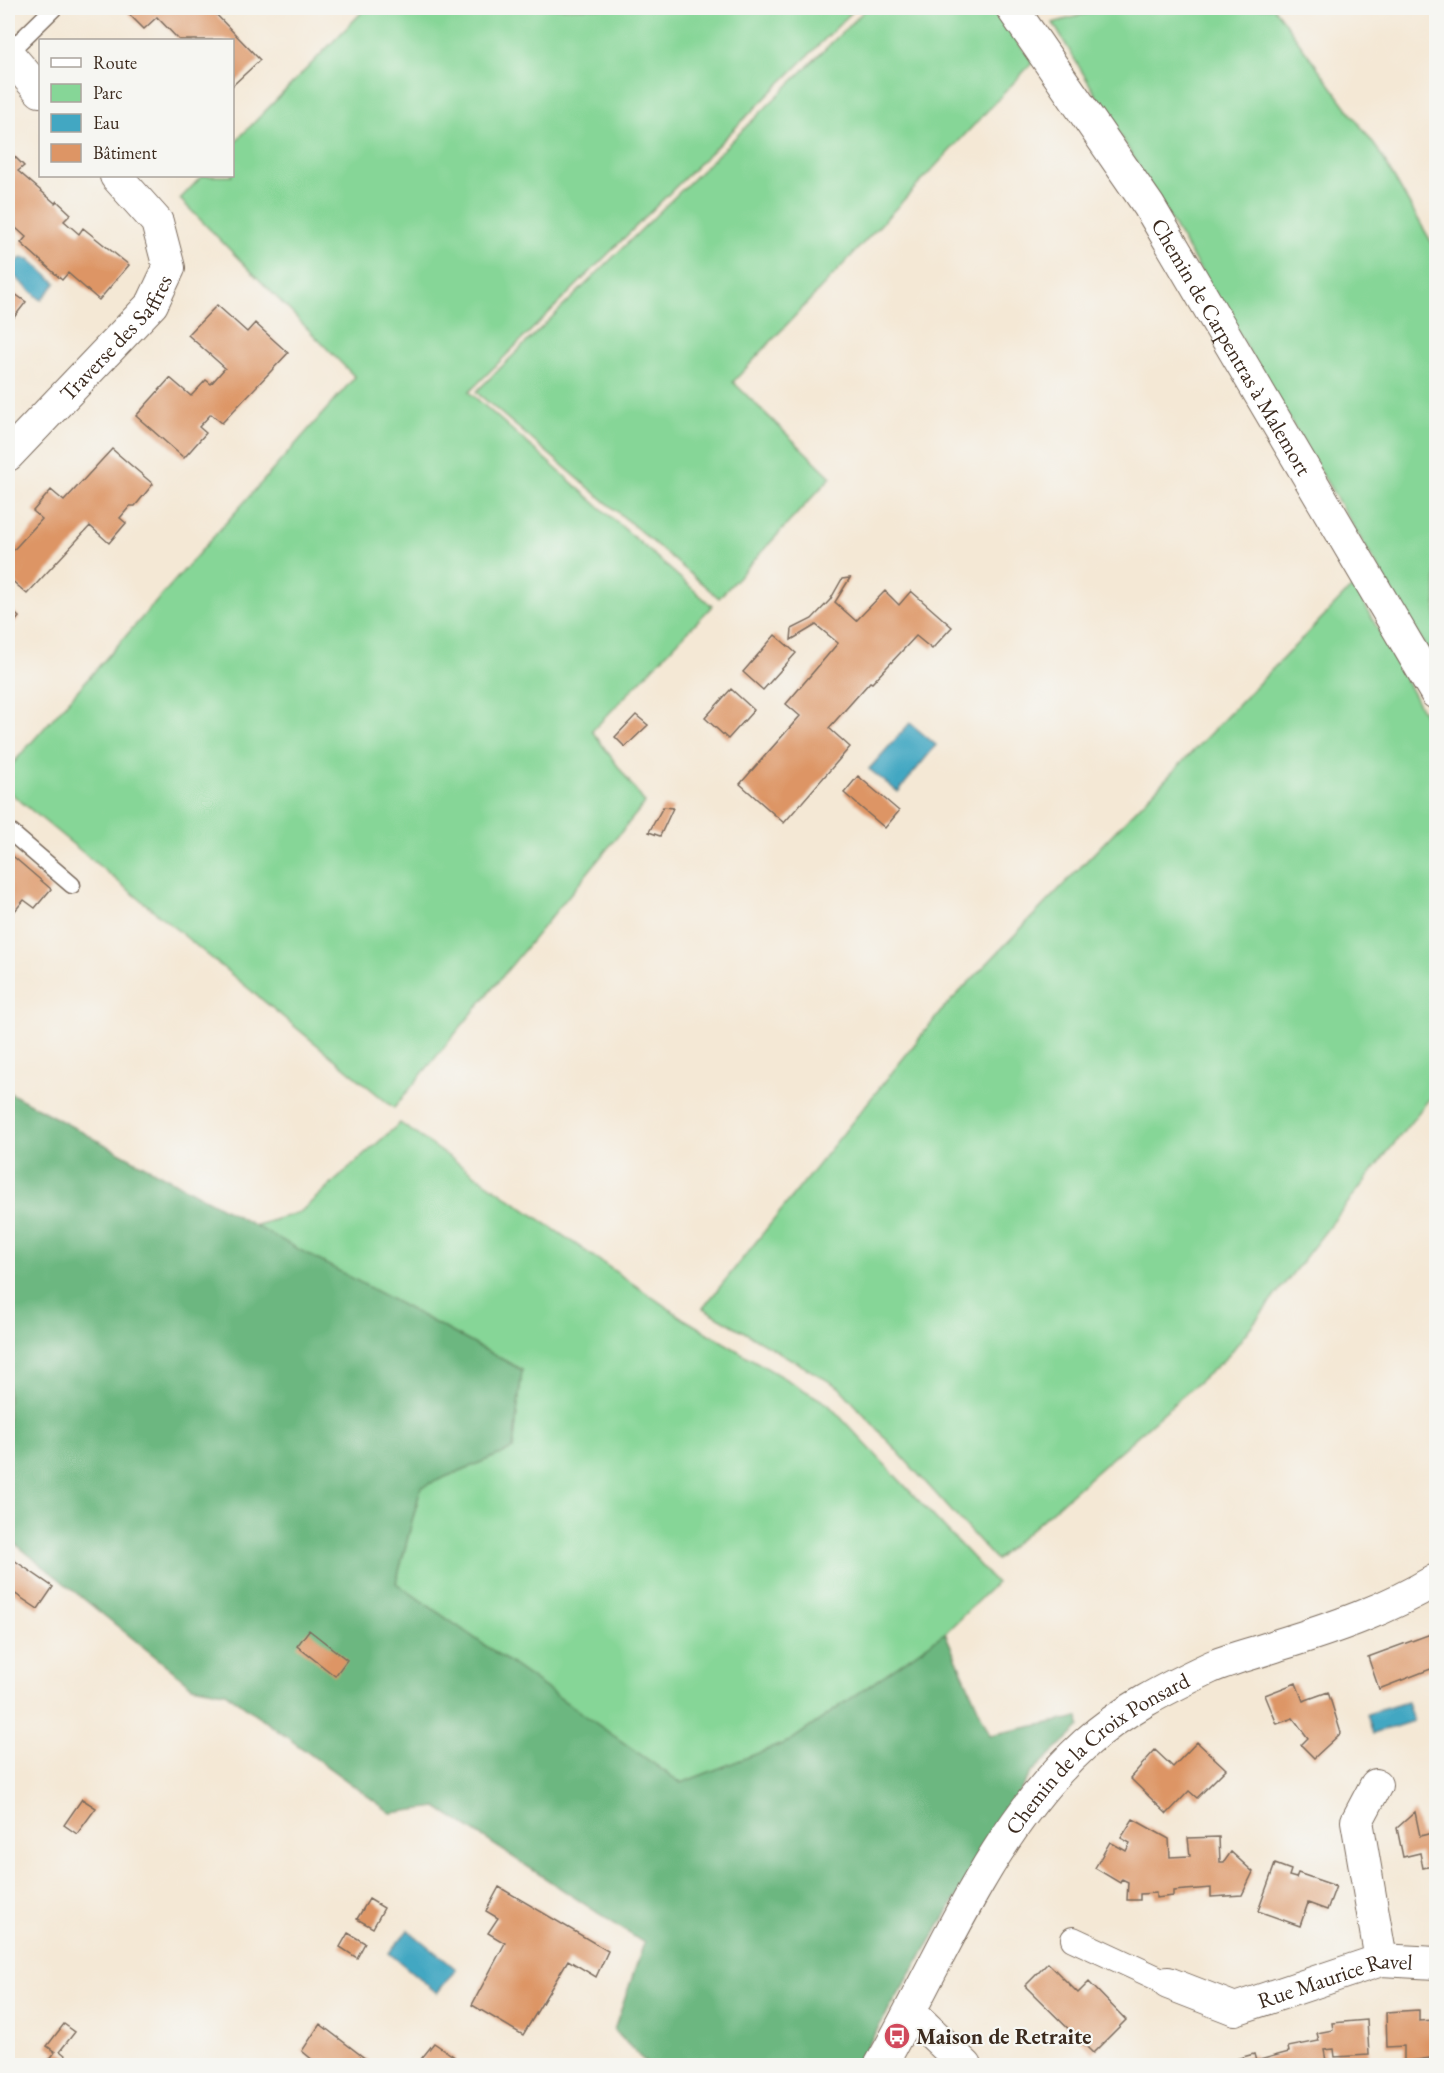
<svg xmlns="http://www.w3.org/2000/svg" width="1444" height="2073" font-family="'EB Garamond',serif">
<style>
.green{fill:#86d697;stroke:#60805a;stroke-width:1.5}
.forest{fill:#6cb780;stroke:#54704f;stroke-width:1.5}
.water{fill:#42a7c2;stroke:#3e6870;stroke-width:1.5}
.building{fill:#dd9565}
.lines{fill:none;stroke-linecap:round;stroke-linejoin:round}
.service-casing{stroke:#7c6c5e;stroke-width:19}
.pedestrian-casing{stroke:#7c6c5e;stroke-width:26}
.minor-casing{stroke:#7c6c5e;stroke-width:34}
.service{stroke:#fff;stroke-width:16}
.pedestrian{stroke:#fff;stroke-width:24}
.minor{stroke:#fff;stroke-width:32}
.labels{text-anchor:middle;stroke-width:4.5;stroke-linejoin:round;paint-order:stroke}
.street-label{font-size:22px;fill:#3b2a1e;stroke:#f6f6f2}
.poi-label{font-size:22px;font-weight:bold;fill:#3b2a1e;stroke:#f6f6f2;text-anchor:start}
</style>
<rect width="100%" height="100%" fill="#f6f6f2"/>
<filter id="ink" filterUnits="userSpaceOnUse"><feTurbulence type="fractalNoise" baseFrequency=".0167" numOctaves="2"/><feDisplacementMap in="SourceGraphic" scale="12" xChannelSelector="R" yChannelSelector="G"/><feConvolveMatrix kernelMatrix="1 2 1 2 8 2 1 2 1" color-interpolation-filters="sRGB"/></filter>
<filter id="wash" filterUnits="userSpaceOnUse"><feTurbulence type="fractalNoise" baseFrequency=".008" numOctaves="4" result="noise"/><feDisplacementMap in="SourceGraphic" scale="24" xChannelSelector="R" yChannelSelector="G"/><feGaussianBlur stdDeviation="1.35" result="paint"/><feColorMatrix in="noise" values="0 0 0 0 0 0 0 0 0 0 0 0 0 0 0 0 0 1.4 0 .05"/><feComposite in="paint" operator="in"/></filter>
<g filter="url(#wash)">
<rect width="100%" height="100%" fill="#f4e8d5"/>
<path class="green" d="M366 8H856L469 392 712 606 592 731 645 803 394 1108 8 791V769L355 377 180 199 202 176H232L233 144Z
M867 8H992L1033 62 733 382 831 477 719 598 476 392Z
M1106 8H1274L1378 150 1436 250V665L1053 23Z
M1354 585 1436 736V1090L1228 1356 996 1560 839 1387 703 1308 942 1010Z
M400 1123 684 1319 828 1404 996 1583 945 1633 790 1741 681 1783 396 1583 421 1487 513 1449 522 1370 254 1226 300 1212Z"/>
<path class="forest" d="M8 1092 522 1370 513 1449 421 1487 396 1583 681 1783 790 1741 945 1633 990 1735 1079 1717 1080 1727 1031 1773 856 2065H648L614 2030 644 1943 437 1807 391 1813 225 1692 192 1686 8 1538Z"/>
<path class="water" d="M21 258 29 259 56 283 41 300 14 276V264Z
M910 723 936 745 898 792 869 769Z
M1407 1702 1413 1721 1373 1734 1367 1714Z
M408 1930 456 1969 437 1993 389 1953Z"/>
<g id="blocks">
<path class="building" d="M134 8H210L260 60 232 86V40H179L157 17 144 29 128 13Z
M8 150 24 166 18 171 55 203 57 201 71 214 64 221 79 234 83 228 129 265 99 300 68 273 62 280 21 243 26 237 8 221Z
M8 289 26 302 8 325Z
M217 305 247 332 255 323 288 353 222 423 211 414 199 427 206 433 184 458 136 416 170 378 191 396 206 380 211 384 225 368 188 335Z
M112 449 153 484 135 506H130L120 518 126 523 109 543 90 526 27 594 8 577V556L42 519 33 511 51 490 64 501Z
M850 578 835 602 856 621 885 591 899 605 911 591 952 627 932 649 916 636 872 683 870 682 829 728 850 747 784 823 740 784 800 716 786 704 838 643 816 625 791 640 792 629 812 619 830 600 842 579Z
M8 607 19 617 8 630Z
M775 635 796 653 763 690 743 672Z
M731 689 754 710 728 739 705 718Z
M636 715 648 725 625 747 615 737Z
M858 776 899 811 885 828 844 793Z
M663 807 673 808 660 836 649 832Z
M8 852 51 889 35 908 24 900 8 919Z
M8 1556 53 1587 38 1609 8 1589Z
M309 1630 347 1660 335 1676 297 1646Z
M1436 1632V1667L1379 1689 1368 1657Z
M1296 1683 1303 1701 1328 1692 1341 1733 1314 1758 1301 1745 1308 1738 1293 1718 1277 1724 1265 1695Z
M1197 1742 1226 1769 1197 1798 1189 1791 1167 1814 1130 1778 1155 1750 1173 1767Z
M82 1799 96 1808 77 1834 64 1825Z
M1415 1812 1420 1836 1436 1832V1865L1423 1868 1420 1853 1403 1857 1397 1828Z
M1133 1819 1169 1839 1170 1857 1190 1856 1188 1838 1219 1837 1220 1862H1224L1231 1852 1253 1872 1242 1895 1211 1897V1888L1173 1891V1896L1156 1898V1893L1140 1894V1900H1127L1128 1882 1122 1879 1120 1883 1095 1868 1110 1842 1126 1851 1130 1843 1121 1838Z
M1275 1864 1291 1870 1289 1876 1296 1878 1298 1873 1336 1886 1327 1910 1308 1903 1300 1926 1258 1911Z
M499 1887 608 1951 596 1977 568 1960 523 2035 472 2005 505 1943 488 1933 498 1918 486 1911Z
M369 1899 384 1908 373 1928 357 1919Z
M348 1933 365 1943 357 1958 340 1947Z
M1048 1963 1078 1993 1089 1982 1126 2020 1093 2053 1025 1986Z
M1419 2010V2021L1436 2020V2057L1404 2062V2046L1387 2047 1386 2012Z
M1367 2020 1369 2055 1335 2057 1334 2049 1324 2050 1327 2066H1210L1254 2054 1256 2061 1289 2052 1288 2047 1319 2041 1317 2033 1333 2030 1332 2023Z
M64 2024 75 2032 60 2051 78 2066H45L55 2052 47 2046Z
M320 2024 375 2066H320L302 2051Z
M434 2043 456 2058 451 2066H431L421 2059Z"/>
</g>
</g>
<g filter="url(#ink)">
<use href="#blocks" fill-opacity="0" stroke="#7c6c5e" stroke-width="1.5"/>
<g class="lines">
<defs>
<path id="service" d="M8 53 54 8
M8 830 72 885"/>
<path id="pedestrian" d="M1073 1939 1168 1983"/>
<g id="minor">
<path id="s1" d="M1012 8 1149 206 1436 693"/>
<path d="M8 54 40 91"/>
<path id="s2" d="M8 455 152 304 169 268 157 222 116 176"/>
<path d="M1376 1785 1357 1821 1381 1960"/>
<path id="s3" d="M1168 1983 1235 2009 1381 1960 1436 1963"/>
<path d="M910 2012 966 2066"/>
<path id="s4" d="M880 2066C943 1956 990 1830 1086 1743 1121 1711 1167 1688 1209 1668 1231 1658 1256 1653 1278 1645 1334 1628 1386 1610 1436 1580"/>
</g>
</defs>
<use href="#service" class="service-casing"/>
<use href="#pedestrian" class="pedestrian-casing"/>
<use href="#minor" class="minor-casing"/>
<use href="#service" class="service"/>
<use href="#pedestrian" class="pedestrian"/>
<use href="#minor" class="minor"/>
</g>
</g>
<defs>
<symbol id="bus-disc" viewBox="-11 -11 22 22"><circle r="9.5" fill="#d1495b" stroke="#f6f6f2"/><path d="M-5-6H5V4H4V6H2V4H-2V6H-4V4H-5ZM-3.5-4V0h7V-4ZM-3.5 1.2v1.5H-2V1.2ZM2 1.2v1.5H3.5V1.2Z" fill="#fff"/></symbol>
</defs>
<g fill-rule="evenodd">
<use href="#bus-disc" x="882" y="2021" width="30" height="30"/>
</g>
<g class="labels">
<g class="street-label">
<text dy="8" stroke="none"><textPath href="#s2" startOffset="160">Traverse des Saffres</textPath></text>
<text dy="8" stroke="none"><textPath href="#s1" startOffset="404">Chemin de Carpentras à Malemort</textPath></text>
<text dy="8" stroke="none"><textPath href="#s4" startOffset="387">Chemin de la Croix Ponsard</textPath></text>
<text dy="8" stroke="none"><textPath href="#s3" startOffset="177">Rue Maurice Ravel</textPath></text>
</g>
<g class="poi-label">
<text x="916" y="2044">Maison de Retraite</text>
</g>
</g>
<rect width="1444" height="2073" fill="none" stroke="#f6f6f2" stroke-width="30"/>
<rect x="39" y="39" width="195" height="138" fill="#f6f6f2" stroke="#aba49d" stroke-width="1.5"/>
<rect x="51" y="58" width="30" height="9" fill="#ffffff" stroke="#aba49d" stroke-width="1.5"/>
<text x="93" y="69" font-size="18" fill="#3b2a1e">Route</text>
<rect x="51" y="84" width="30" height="18" fill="#86d697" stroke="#aba49d" stroke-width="1.5"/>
<text x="93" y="99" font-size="18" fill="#3b2a1e">Parc</text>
<rect x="51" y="114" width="30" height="18" fill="#42a7c2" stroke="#aba49d" stroke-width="1.5"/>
<text x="93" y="129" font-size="18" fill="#3b2a1e">Eau</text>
<rect x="51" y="144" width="30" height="18" fill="#dd9565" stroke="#aba49d" stroke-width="1.5"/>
<text x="93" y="159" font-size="18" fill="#3b2a1e">Bâtiment</text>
</svg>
